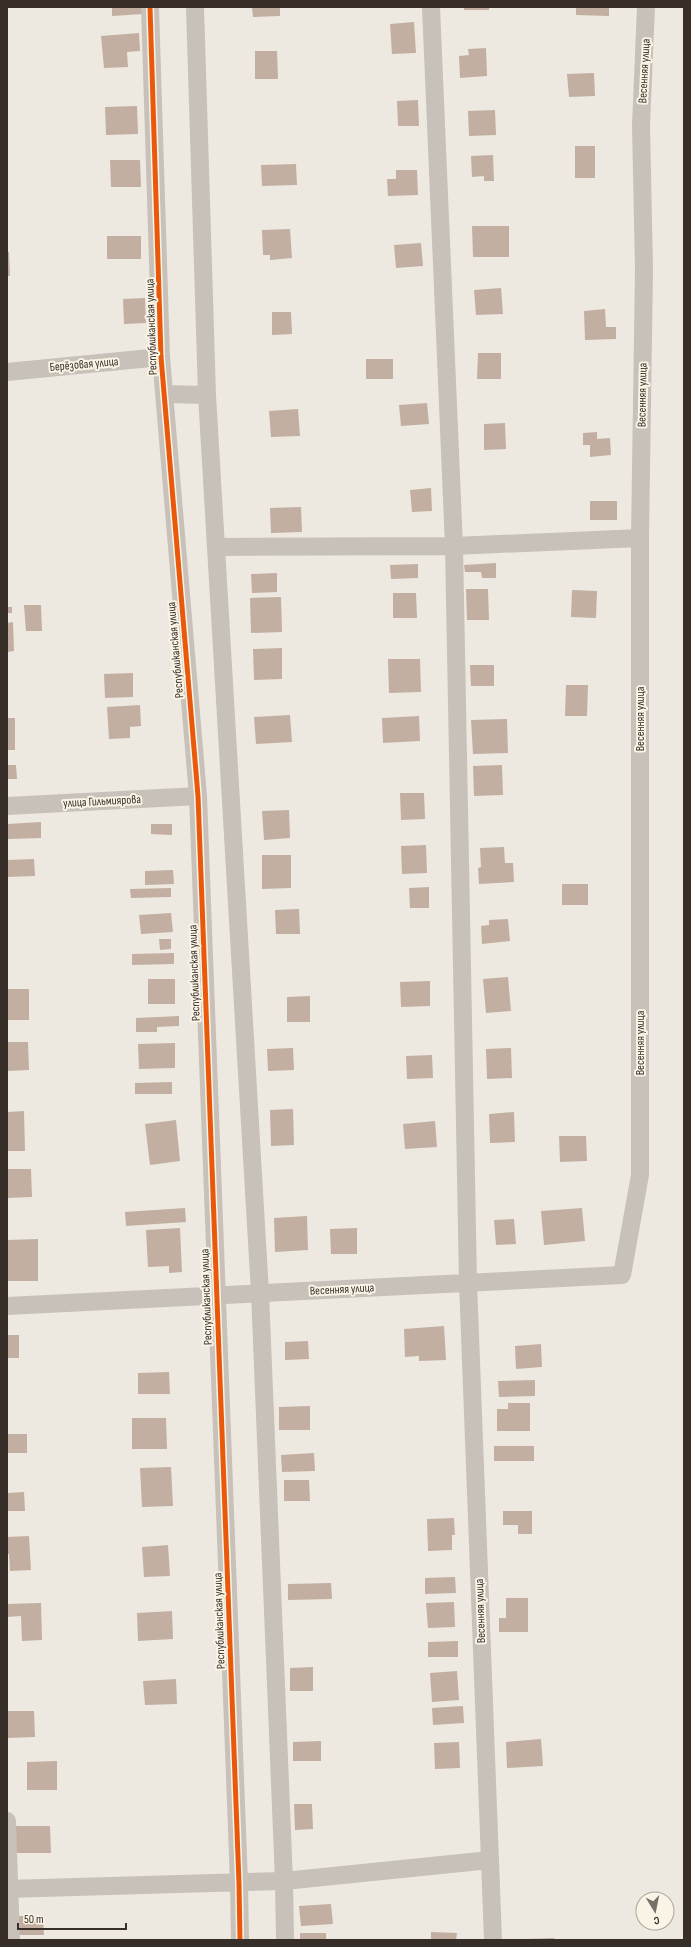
<svg xmlns="http://www.w3.org/2000/svg" width="691" height="1947" font-family="'Sofia Sans Condensed',sans-serif">
<style>
.building{fill:#c2afa1}
.lines{fill:none;stroke-linecap:round;stroke-linejoin:round}
.minor{stroke:#c7c1b9;stroke-width:18}
.cycleway-casing{stroke:#faf4e7;stroke-width:8}
.cycleway{stroke:#e8590c;stroke-width:5}
.labels{text-anchor:middle;stroke-width:4;stroke-linejoin:round;paint-order:stroke}
.street-label{font-size:12px;fill:#372e27;stroke:#faf4e7}
</style>
<rect width="100%" height="100%" fill="#ede9e1"/>
<path class="building" d="M112 7H143V14L112 16Z
M252 7H280V16L253 17Z
M464 7H489V10H464Z
M576 7H609V16L576 15Z
M414 22 416 53 392 54 390 24Z
M139 33 140 51 127 52 128 67 104 68 101 36Z
M486 48 487 76 460 78 459 56 469 55 468 49Z
M255 51H277L278 79H255Z
M594 73 595 96 569 97 567 74Z
M418 100 419 126H398L397 101Z
M137 106 138 134 106 135 105 107Z
M495 110 496 135 469 136 468 111Z
M575 146H595V178H575Z
M493 155 494 181H484V176L472 177 471 156Z
M110 160H140L141 187H111Z
M296 164 297 185 262 186 261 165Z
M396 170H417L418 195 388 196 387 179H396Z
M472 226H509V257H473Z
M290 229 292 258 270 260V255H263L262 230Z
M107 236H141V259H107Z
M421 243 423 266 396 268 394 245Z
M7 252H9L10 276H7Z
M501 288 503 314 476 315 474 290Z
M145 298 146 323 124 324 123 299Z
M605 309 606 327H616V339L585 340 584 311Z
M272 312H291L292 334 272 335Z
M478 353H501V379H477Z
M366 359H393V379H366Z
M427 403 429 424 401 426 399 405Z
M298 409 300 436 271 437 269 411Z
M505 423 506 449 484 450V424Z
M597 432V439L610 438 611 455 590 457V445H583V433Z
M431 488 432 511 412 512 410 490Z
M590 501H617V520H590Z
M301 507 302 532 271 533 270 508Z
M496 563V578H482L481 572H465L464 565Z
M418 564V578L391 579 390 565Z
M277 573V592L252 593 251 574Z
M466 589H488L489 620H467Z
M572 590 597 591 596 618 571 617Z
M393 593H416L417 618H393Z
M281 597 282 632 251 633 250 598Z
M24 605H41L42 631H26Z
M7 607H12V613H7Z
M13 622 14 651 7 652V623Z
M282 648V679L254 680 253 649Z
M388 659H420L421 692 389 693Z
M470 665H494V686H471Z
M133 673V697L105 698 104 674Z
M566 685H588L587 716H565Z
M140 705 141 726 130 727V738L109 739 107 707Z
M290 715 292 742 256 744 254 717Z
M419 716 420 741 383 743 382 718Z
M7 718H15V750H7Z
M507 719 508 753 473 754 471 720Z
M7 765H16L17 779H7Z
M502 765 503 795 474 796 473 766Z
M400 793H424L425 819 401 820Z
M289 810 290 838 264 840 262 811Z
M41 822V838L7 839V824Z
M151 824H172V835L151 834Z
M426 845 427 873 402 874 401 846Z
M504 847 505 863H513L514 882 479 884 478 868 481 867 480 848Z
M262 855H291V888L262 889Z
M34 859 35 876 7 877V860Z
M173 870 174 884 145 885V871Z
M562 884H588V905H562Z
M429 887V908H410L409 888Z
M171 888V897L131 898 130 889Z
M299 909 300 934H276L275 910Z
M171 913 173 932 141 934 139 915Z
M508 919 510 941 482 944 481 926 489 925V920Z
M159 939H171V949L160 950Z
M174 953V964L132 965V954Z
M508 977 511 1011 486 1013 483 979Z
M148 979H175V1004H148Z
M430 981V1006L401 1007 400 982Z
M7 989H29V1020H7Z
M310 996V1022H287V997Z
M179 1016V1026L157 1027V1032H136V1018Z
M7 1042H28L29 1070 7 1071Z
M175 1043V1068L139 1069 138 1044Z
M293 1048 294 1070 268 1071 267 1049Z
M511 1048 512 1078 487 1079 486 1049Z
M432 1055 433 1078 407 1079 406 1056Z
M172 1082V1094H135V1083Z
M293 1109 294 1145 271 1146 270 1110Z
M24 1111 25 1151H7V1112Z
M514 1112 515 1142 490 1143 489 1114Z
M176 1120 180 1161 150 1165 145 1124Z
M435 1121 437 1147 405 1149 403 1124Z
M559 1136H586L587 1161 560 1162Z
M7 1169H31L32 1197 7 1198Z
M185 1208 186 1222 126 1226 125 1212Z
M582 1208 585 1241 544 1245 541 1211Z
M307 1216 308 1250 275 1252 274 1218Z
M514 1219 516 1244 496 1245 494 1220Z
M180 1228 182 1272 169 1273V1266L148 1267 146 1230Z
M357 1228V1254H331L330 1229Z
M38 1239V1281H7V1240Z
M444 1326 446 1360 419 1361V1356L405 1357 404 1329Z
M7 1335H19V1358H7Z
M308 1341 309 1359 285 1360V1342Z
M541 1344 542 1367 516 1369 515 1346Z
M169 1372 170 1394H138V1373Z
M535 1380V1396L499 1397 498 1381Z
M508 1403H530V1431H497V1409H508Z
M310 1406V1430H279V1407Z
M132 1418H166L167 1449H132Z
M7 1434H27V1453H7Z
M494 1446H534V1461H494Z
M314 1453 315 1471 282 1472 281 1455Z
M171 1467 173 1506 142 1507 140 1468Z
M284 1480H309L310 1501H284Z
M24 1492 25 1511H7V1493Z
M503 1511H532V1534H518V1525H503Z
M454 1518 455 1535H452V1550L428 1551 427 1519Z
M29 1536 31 1570 10 1571 9 1554H7V1537Z
M168 1545 170 1576 144 1577 142 1547Z
M455 1577 456 1593 425 1594V1578Z
M331 1583 332 1599 288 1600V1584Z
M506 1598H528V1632H499V1618H506Z
M454 1602 455 1627 428 1628 426 1603Z
M41 1603 42 1640 22 1641 21 1616 7 1617V1604Z
M172 1611 173 1639 138 1641 137 1613Z
M458 1641V1657H428V1642Z
M313 1667V1691H290V1668Z
M457 1671 459 1700 432 1702 430 1673Z
M176 1679 177 1704 145 1705 143 1681Z
M463 1706 464 1723 433 1725 432 1708Z
M7 1711H34L35 1737 7 1738Z
M541 1739 543 1766 507 1768 506 1742Z
M321 1741V1761H293V1742Z
M459 1742 460 1768 435 1769 434 1743Z
M57 1761V1790H27V1762Z
M294 1804H312L313 1829 295 1830Z
M13 1826H50L51 1853H14Z
M331 1904 333 1924 301 1926 299 1906Z
M13 1916H43L44 1935H13Z
M431 1932 457 1933 456 1940H431Z
M300 1933H326V1940H300Z
M554 1938 555 1940H526V1939Z"/>
<g class="lines">
<path class="minor" d="M150 7 161 357 198 796 239 1883 240 1940
M195 7 207 395 260 1293 284 1881 285 1940
M431 7 454 546 468 1282 493 1940
M7 372 161 357
M164 394 207 395
M216 547 454 546 640 538
M7 806 198 796
M7 1306 622 1275 640 1175V538L644 269 641 125 646 7
M7 1821 11 1940
M7 1889 284 1881 490 1860"/>
<defs>
<path id="cycleway" d="M150 7 161 357 198 796 239 1883 240 1940"/>
</defs>
<use href="#cycleway" class="cycleway-casing"/>
<use href="#cycleway" class="cycleway"/>
</g>
<g class="labels">
<g class="street-label">
<text transform="translate(644 71) rotate(-87)" y="4">Весенняя улица</text>
<text transform="translate(151 327) rotate(-92)" y="4">Республиканская улица</text>
<text transform="translate(84 364) rotate(-5)" y="4">Берёзовая улица</text>
<text transform="translate(642 395) rotate(-89)" y="4">Весенняя улица</text>
<text transform="translate(175 650) rotate(-95)" y="4">Республиканская улица</text>
<text transform="translate(640 719) rotate(-90)" y="4">Весенняя улица</text>
<text transform="translate(102 801) rotate(-3)" y="4">улица Гильмиярова</text>
<text transform="translate(194 973) rotate(-92)" y="4">Республиканская улица</text>
<text transform="translate(640 1043) rotate(-90)" y="4">Весенняя улица</text>
<text transform="translate(342 1289) rotate(-3)" y="4">Весенняя улица</text>
<text transform="translate(206 1297) rotate(-92)" y="4">Республиканская улица</text>
<text transform="translate(480 1611) rotate(-92)" y="4">Весенняя улица</text>
<text transform="translate(219 1621) rotate(-92)" y="4">Республиканская улица</text>
</g>
</g>
<rect width="691" height="1947" fill="none" stroke="#372e27" stroke-width="16"/>
<g transform="translate(655 1911) rotate(170)"><circle r="19" fill="#faf4e7" stroke="#aca59a"/>
<path d="M0-3L7 15L0 10L-7 15Z" fill="#776f68"/>
<text y="-6" font-size="11" font-weight="bold" text-anchor="middle" fill="#372e27">С</text>
</g>
<path d="M18 1923v6h108v-6" fill="none" stroke="#372e27" stroke-width="2"/>
<text x="24" y="1923" font-size="12" fill="#372e27" stroke="#faf4e7" stroke-width="3" paint-order="stroke">50 m</text>
</svg>
